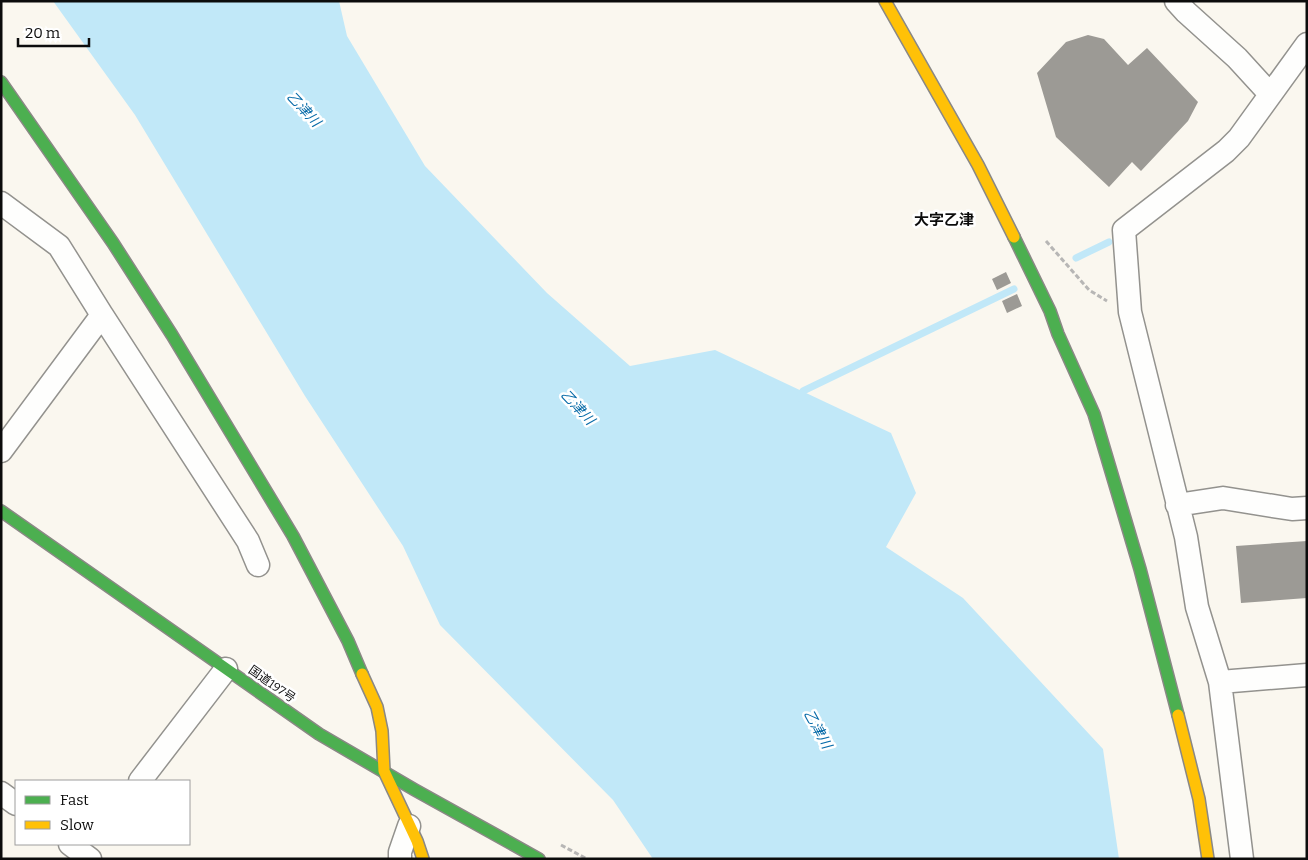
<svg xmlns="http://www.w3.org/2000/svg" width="1308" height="860" font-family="Bitter,'Noto Sans JP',serif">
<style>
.water{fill:#c1e8f8}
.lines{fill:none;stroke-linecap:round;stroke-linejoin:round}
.stream{stroke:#c1e8f8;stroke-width:7}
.building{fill:#9c9a95}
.street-casing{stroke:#93928e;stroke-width:25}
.fast-casing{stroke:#8a8885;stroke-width:14}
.slow-casing{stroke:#8a8885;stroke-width:14}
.path{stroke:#b7b6b5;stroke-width:3;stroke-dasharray:5 2.5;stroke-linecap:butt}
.street{stroke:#fefefd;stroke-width:22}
.fast{stroke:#4caf50;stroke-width:11}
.slow{stroke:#ffc107;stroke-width:11}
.labels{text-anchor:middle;stroke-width:5;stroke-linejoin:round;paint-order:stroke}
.street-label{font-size:12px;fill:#0c0c0c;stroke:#fff}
.water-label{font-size:14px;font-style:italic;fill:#096ca9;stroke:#fff}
.quarter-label{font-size:15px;font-weight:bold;fill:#0c0c0c;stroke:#fff}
</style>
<rect width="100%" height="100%" fill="#faf7ef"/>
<path class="water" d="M53 1H339L347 36 425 166 547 293 630 366 715 350 891 433 916 493 886 547 963 598 1103 749 1119 859H653L613 800 440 625 403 546 305 396 135 115Z"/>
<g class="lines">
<path class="stream" d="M1076 258 1109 242
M800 398 803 391 1014 289"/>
</g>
<path class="building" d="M1088 35 1104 39 1128 65 1147 48 1198 102 1188 121 1141 171 1132 162 1109 187 1056 137 1037 73 1066 42Z
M1006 272 1011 283 997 290 992 279Z
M1017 294 1022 306 1007 313 1002 301Z
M1307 541V598L1241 603 1236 546Z"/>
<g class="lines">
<defs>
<path id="street" d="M1176 1 1186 12 1237 58 1270 94
M1 203 59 246 102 315 1 451
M102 315 248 541 258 565
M1177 505 1223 498 1292 509 1307 508
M1220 682 1307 675
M140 781 226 669
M1 793 16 804
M70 844 90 859
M400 859V852L409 826
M1242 859 1220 682 1197 607 1186 537 1130 312 1124 230 1226 151 1239 138 1307 44"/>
<path id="fast" d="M1 82 113 243 172 335 293 536 348 641 362 674
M1014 237 1050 311 1058 334 1094 414 1140 569 1178 715
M1 511 319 734 415 790 539 859"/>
<path id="slow" d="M885 1 978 165 1014 237
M362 674 377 707 382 731 384 771 417 841 423 859
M1178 715 1199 799 1208 859"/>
</defs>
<use href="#street" class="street-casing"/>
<use href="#fast" class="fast-casing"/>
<use href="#slow" class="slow-casing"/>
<path class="path" d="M1046 241 1089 290 1107 301
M561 845 587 859"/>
<use href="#street" class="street"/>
<use href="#fast" class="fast"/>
<use href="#slow" class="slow"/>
</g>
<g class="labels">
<g class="street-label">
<text transform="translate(272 684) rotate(35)" y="4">国道197号</text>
</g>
<g class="water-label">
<text transform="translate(304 109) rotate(47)" y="5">乙津川</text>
<text transform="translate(578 407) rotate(47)" y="5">乙津川</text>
<text transform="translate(818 729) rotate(61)" y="5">乙津川</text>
</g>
<g class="quarter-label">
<text x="944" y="225">大字乙津</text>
</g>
</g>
<rect width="1308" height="860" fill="none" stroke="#0c0c0c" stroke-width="5"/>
<rect x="15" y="780" width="175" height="65" fill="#ffffff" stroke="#9e9e9e"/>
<rect x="25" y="796" width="25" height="8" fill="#4caf50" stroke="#9e9e9e"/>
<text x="60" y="805" font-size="15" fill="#0c0c0c">Fast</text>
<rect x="25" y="821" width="25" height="8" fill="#ffc107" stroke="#9e9e9e"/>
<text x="60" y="830" font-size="15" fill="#0c0c0c">Slow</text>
<path d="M18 38v8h71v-8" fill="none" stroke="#0c0c0c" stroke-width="2.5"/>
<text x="25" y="38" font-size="15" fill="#0c0c0c" stroke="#ffffff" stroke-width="4" paint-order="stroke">20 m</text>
</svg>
